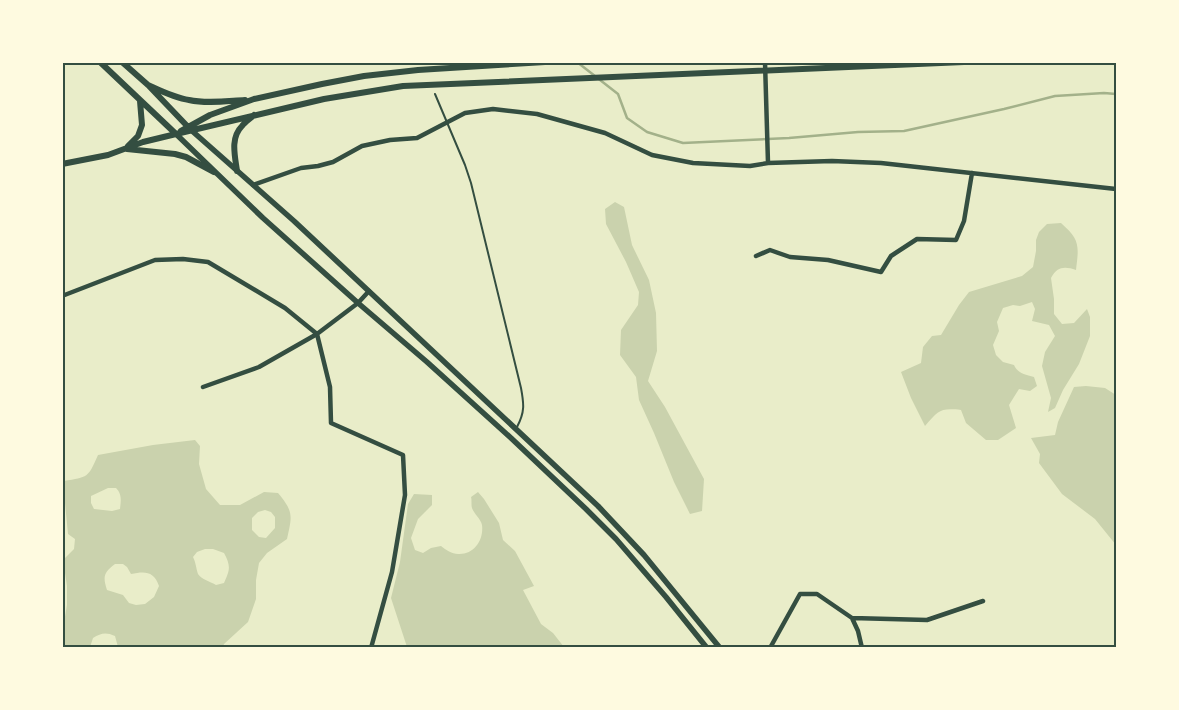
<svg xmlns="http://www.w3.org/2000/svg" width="1179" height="710" font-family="'Roboto Serif',serif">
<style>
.green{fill:#cad2ad;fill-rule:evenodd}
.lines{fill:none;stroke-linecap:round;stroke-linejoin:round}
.stream{stroke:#a3b18a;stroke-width:2.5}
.service{stroke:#344e41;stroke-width:2}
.minor{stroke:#344e41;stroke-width:4.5}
.tertiary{stroke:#344e41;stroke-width:5.5}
.secondary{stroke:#344e41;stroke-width:6}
.neatline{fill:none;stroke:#344e41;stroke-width:2}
</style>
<rect width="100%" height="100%" fill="#e9edc9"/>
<path class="green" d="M615 202 624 207 632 245 649 280 656 313 657 351 648 381 665 407 704 479 702 511 690 514 674 482 654 433 639 400 636 377 620 355 621 330 638 305 639 292 626 262 606 224 605 209Z
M1061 223C1080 240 1079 245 1076 270 1064 266 1057 267 1051 278L1054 299V314L1062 324 1074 323 1087 309 1090 317V336L1079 364 1063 390 1055 408 1048 412 1051 398 1042 366 1045 352 1055 336 1049 325 1032 321 1035 309 1032 302 1020 306 1013 305 1003 308 997 322 999 331 993 345 996 355 1003 362 1014 365C1018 374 1025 374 1034 377L1037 386 1030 391 1019 389 1009 405 1016 428 998 440H986L966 423 961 410C940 408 939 410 925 426L911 398 901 372 921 363 923 347 932 336 941 335 959 305 969 292 1022 276 1033 267 1036 251V240L1039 232 1047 224Z
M1086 386 1105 388 1116 395V545L1095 519 1062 494 1039 463 1040 454 1031 438 1055 435 1058 422 1074 387Z
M195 440 200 446 199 464 206 489 220 505H240L264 492 278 493C294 512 292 516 287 539L267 553 259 563 256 580V599L248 622 224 644 223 647H118L115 636C106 632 101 633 93 638L90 647H63V628L67 605V586L63 560 74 549 75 539 68 534 65 503 63 499V483L64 481C88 477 88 478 98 455L153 445ZM108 488H116C122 494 121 500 120 509L112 511 94 509 91 503V496ZM265 510 271 512 275 517V528L266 538 259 537 252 530V518L258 512ZM205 549H213L224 553C231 566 230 570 224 583L216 585C211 582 201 579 198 574 196 568 196 563 193 557L197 552ZM115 564H123L127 567 131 574C145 571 154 571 159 586L154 597 145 604 136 605 129 603 123 595 107 590C103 577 103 573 115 564Z
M478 492 484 499 499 523 503 540 515 551 534 586 523 590 541 624 553 633 564 647H407L391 598 400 562 408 504 414 494 432 495V505L418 519 411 538 415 550 423 553 431 548 441 546C446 550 452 554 458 554 474 555 484 540 482 525 481 519 474 514 472 508 471 505 472 500 471 497Z"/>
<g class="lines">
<path class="stream" d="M247 62 254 63 256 62
M577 62 618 94 627 118 647 132 683 143 789 138 858 132 904 131 1004 109 1055 96 1104 93 1116 94"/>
<path class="service" d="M435 94 465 165 471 183 521 388C524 404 525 412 517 427"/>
<path class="minor" d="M765 62 768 163
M253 185 301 168 318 166 333 162 362 146 390 140 417 138 465 113 493 109 537 114 605 133 652 155 693 163 750 166 768 163 832 161 881 163 1116 189
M756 256 770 250 790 257 828 260 881 272 891 256 917 239 956 240 964 221 972 173
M62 296 155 260 183 259 208 262 285 308 317 334 330 387 331 423 403 455 405 495 392 572 371 648
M203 387 259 367 317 334 358 303 369 291
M852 618 858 631 862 648
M770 648 800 594H817L852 618 927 620 983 601"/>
<path class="tertiary" d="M191 130 294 221 598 506 644 555 720 648
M176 134 263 218 358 303 427 362 511 438 586 509 616 539 666 597 707 648"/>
<path class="secondary" d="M100 62 176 134
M122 62 148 85 190 129
M148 85C161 91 175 98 189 100 207 104 227 101 245 100
M181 131 210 115 254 99 322 84 364 76 418 70 545 62
M128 146 138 136 142 125 140 101
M127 149 175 154 186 157 214 172
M62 164 108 155 143 142 176 134 324 99 403 86 964 62
M237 171C235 156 230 138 242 126 245 122 250 119 254 115"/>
</g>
<rect width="1179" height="710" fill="none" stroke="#fefae0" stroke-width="128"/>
<rect x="64" y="64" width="1051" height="582" class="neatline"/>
</svg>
